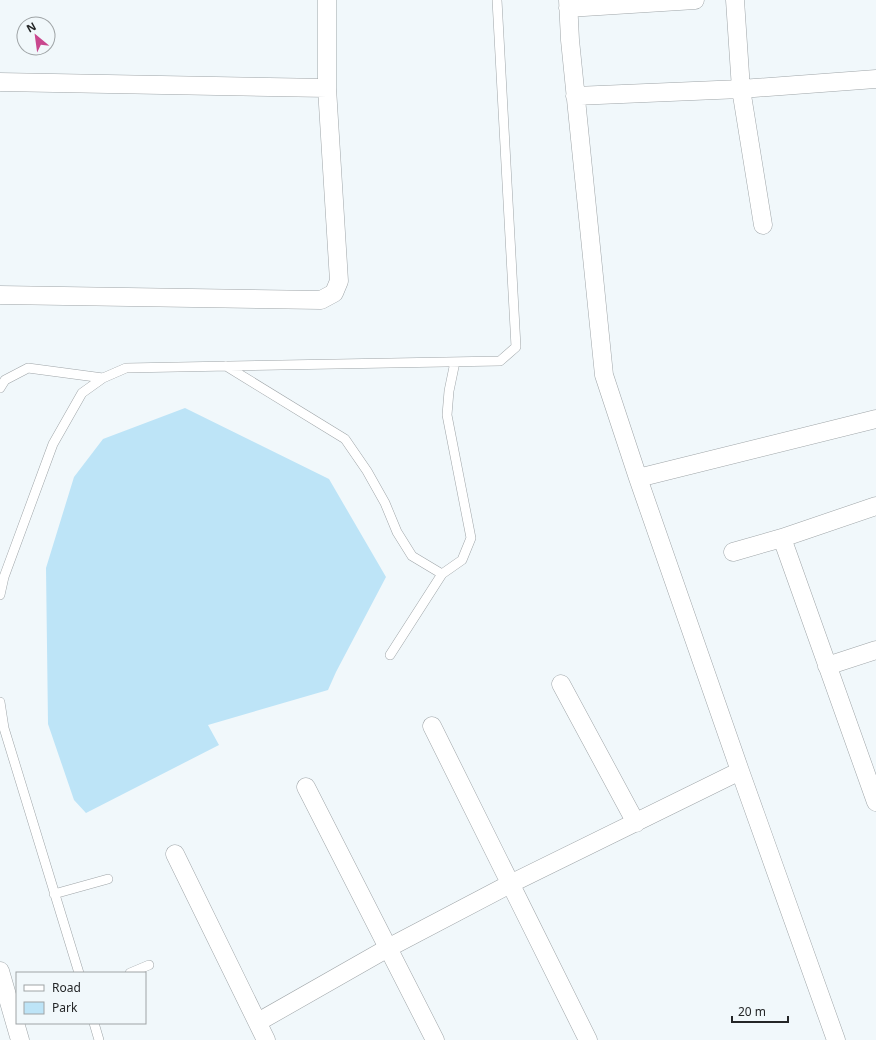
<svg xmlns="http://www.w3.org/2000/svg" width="876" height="1040" font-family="'Noto Sans',sans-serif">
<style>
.green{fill:#bde4f7}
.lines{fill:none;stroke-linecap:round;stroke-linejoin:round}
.service-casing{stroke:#9fa5a8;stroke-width:10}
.minor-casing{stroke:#9fa5a8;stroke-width:19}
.service{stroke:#fff;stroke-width:9}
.minor{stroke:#fff;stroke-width:18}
</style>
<rect width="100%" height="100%" fill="#f1f8fb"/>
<path class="green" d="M185 408 329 479 386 577 336 672 328 690 208 725 219 745 86 813 74 800 48 724 46 568 74 477 103 439Z"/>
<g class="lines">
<defs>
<path id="service" d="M226 366 345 439 367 471 385 503 397 532 412 556 442 574
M0 388 5 380 28 368 103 378
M0 595 4 577 53 444 82 393 103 378 126 368 500 361 516 347 497 0
M390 655 442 574 462 560 471 538 447 415 449 391 455 362
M0 702 4 728 79 973
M54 894 108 879
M130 973 149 965
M94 1023 99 1040"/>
<path id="minor" d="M568 0 570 40 604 375 638 478 740 771 836 1040
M735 0 741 89 763 225
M568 8 695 0
M0 82 327 88
M575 96 741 89 876 79
M0 295 321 300 334 293 339 281 327 88V0
M638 478 876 419
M782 538 876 802
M733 552 782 538 876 506
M827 666 876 650
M561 684 636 823
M432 726 588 1040
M306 787 435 1040
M175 854 266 1040
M0 971 20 1040
M258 1022 388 948 510 884 740 771"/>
</defs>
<use href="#service" class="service-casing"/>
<use href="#minor" class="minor-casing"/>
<use href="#service" class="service"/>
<use href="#minor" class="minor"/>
</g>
<rect x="16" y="972" width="130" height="52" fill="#f1f8fb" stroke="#9fa4a6"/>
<rect x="24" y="985" width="20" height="6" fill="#ffffff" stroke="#9fa4a6"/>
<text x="52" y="992" font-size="12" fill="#242627">Road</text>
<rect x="24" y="1002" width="20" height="12" fill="#bde4f7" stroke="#9fa4a6"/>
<text x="52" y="1012" font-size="12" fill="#242627">Park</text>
<g transform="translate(36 36) rotate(331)"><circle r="19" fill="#f1f8fb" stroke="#9fa4a6"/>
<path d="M0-3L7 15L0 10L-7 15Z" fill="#c9478e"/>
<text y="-6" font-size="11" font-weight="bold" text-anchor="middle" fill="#242627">N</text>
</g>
<path d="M732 1016v6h56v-6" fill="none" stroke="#242627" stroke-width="2"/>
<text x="738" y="1016" font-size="12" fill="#242627" stroke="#f1f8fb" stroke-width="3" paint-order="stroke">20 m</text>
</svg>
